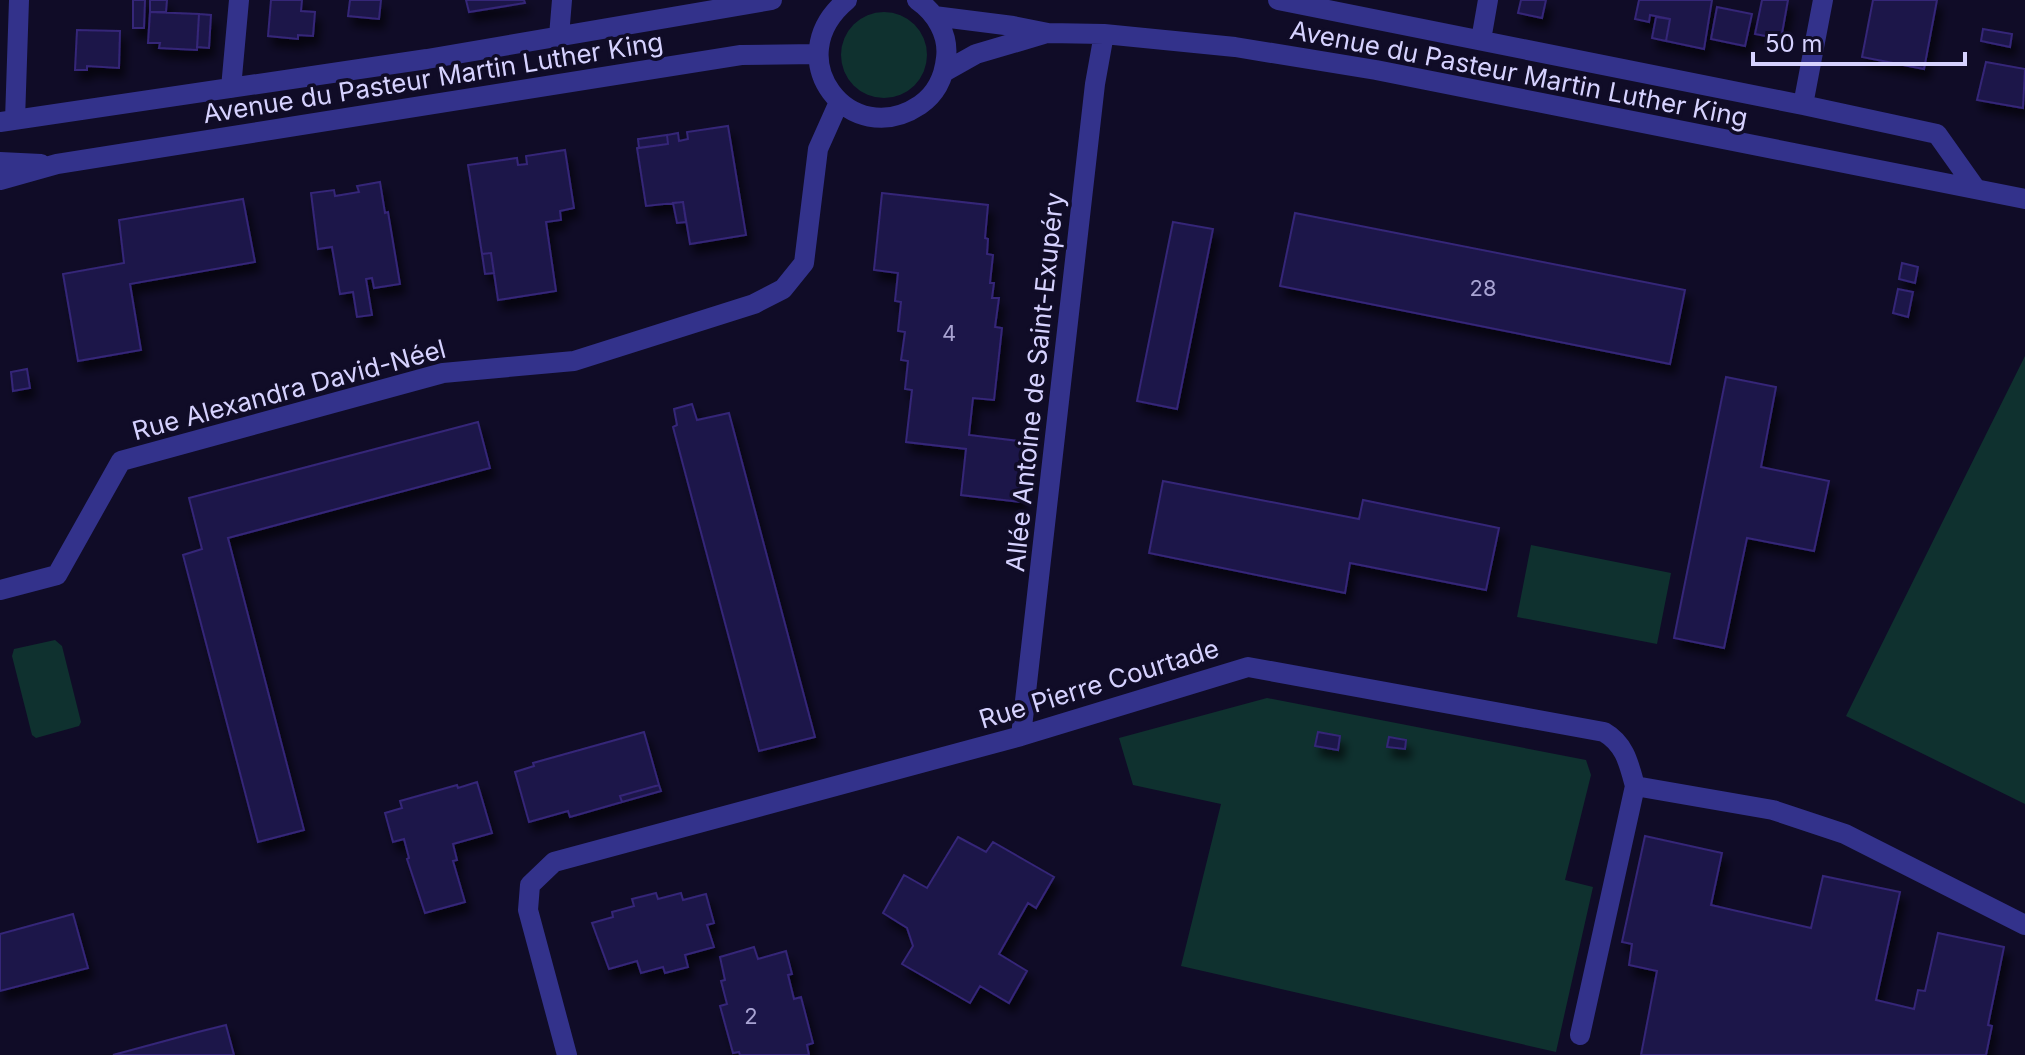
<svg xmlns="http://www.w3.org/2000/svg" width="2025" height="1055" font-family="Inter,sans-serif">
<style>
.green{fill:#0f312f}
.building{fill:#1f164a;stroke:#342678;stroke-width:2;filter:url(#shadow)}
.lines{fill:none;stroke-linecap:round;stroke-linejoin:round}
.minor{stroke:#33328b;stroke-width:20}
.labels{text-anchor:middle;stroke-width:7;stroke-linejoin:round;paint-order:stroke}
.number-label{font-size:22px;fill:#a8a3d2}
.street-label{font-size:26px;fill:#d6d2ff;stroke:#100c27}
</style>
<defs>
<filter id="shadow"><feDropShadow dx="5" dy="9" stdDeviation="4" flood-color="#0009"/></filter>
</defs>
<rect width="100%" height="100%" fill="#100c27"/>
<path class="green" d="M841 55a43 43 0 1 1 86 0a43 43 0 1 1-86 0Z
M2025 356V804L1846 716Z
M1531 545 1671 573 1657 644 1517 617Z
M55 640 62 646 81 722 79 726 36 738 32 735 12 656 14 649Z
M1267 698 1586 760 1591 775 1565 880 1593 887 1556 1052 1181 966 1221 804 1133 785 1119 738Z"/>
<path class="building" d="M133 0H145L144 28H133Z
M150 0H167L166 12H150Z
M271 0H302L301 11 315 12 313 36 298 35V39L268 36Z
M350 0H381L379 19 348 16Z
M466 0H524L525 3 469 12Z
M1521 0H1546L1542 18 1518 13Z
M1639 0H1712L1704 49 1666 41 1670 19 1650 15 1649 22 1635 19Z
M1762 0H1788L1781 39 1755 34Z
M1873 0H1937L1924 69 1862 57Z
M1717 7 1752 14 1745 46 1711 39Z
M150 12 199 14 197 50 159 48 160 43H148Z
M199 14 211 15 209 48 197 47Z
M1656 17 1670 19 1666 41 1652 38Z
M1983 29 2012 34 2010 47 1981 41Z
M77 30 120 31 119 68 87 66V70H75Z
M1986 62 2025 69 2023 108 1977 100Z
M728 126 746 235 690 244 683 202 646 206 637 148 668 144 667 135 678 133 679 141 688 139 687 132Z
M667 135 668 144 639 148 638 139Z
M565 150 574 208 560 211 561 220 546 222 556 291 498 300 491 253 482 254 468 165 517 158 518 165 527 164 526 156Z
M380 182 385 213 388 212 400 284 374 288 372 278 366 279 372 315 357 317 353 292 340 294 332 247 318 249 311 193 334 190 335 196 359 192 357 186Z
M882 193 988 205 985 238 988 239 987 254 993 255 990 283H994L992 298H999L995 327 1002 328 994 400 973 398 969 435 1027 442 1020 502 961 495 966 449 906 442 912 390 905 389 908 361 901 360 905 332 898 331 901 302 895 301 898 273 874 270Z
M243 199 255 262 130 284 141 350 78 361 63 274 124 263 119 220Z
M683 202 686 222 677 223 673 203Z
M1295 213 1685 290 1670 364 1280 286Z
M1173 222 1213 229 1177 409 1137 401Z
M491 253 494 273 485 274 482 254Z
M1902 263 1918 267 1915 283 1899 279Z
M1898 289 1913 292 1908 317 1893 313Z
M27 369 30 388 13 391 11 372Z
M1726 377 1776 387 1761 467 1829 481 1814 551 1747 538 1724 648 1674 638Z
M692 404 697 420 729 413 815 737 759 751 673 427 677 425 674 409Z
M478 422 490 468 228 538 304 830 258 842 183 555 202 549 189 498Z
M1163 481 1359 519 1363 500 1499 528 1486 590 1350 563 1345 593 1149 553Z
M644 732 659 785 620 796 622 802 570 817 568 811 529 822 515 772 534 766 533 763Z
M1318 732 1340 736 1338 750 1315 746Z
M1389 737 1406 740 1405 749 1387 747Z
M477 782 492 833 453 844 457 860 453 861 465 902 425 913 407 859 409 858 404 839 393 842 385 813 402 808 400 801 457 785 458 788Z
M659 785 661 791 622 802 620 796Z
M1645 836 1722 853 1711 905 1811 928 1823 876 1900 892 1876 1000 1914 1009 1918 990 1925 991 1938 933 2004 947 1988 1025 1992 1026 1986 1055H1641L1657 971 1629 965 1632 944 1622 942Z
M958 837 986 852 993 842 1054 877 1036 908 1028 903 999 954 1027 971 1009 1003 980 986 970 1003 902 964 913 946 907 928 883 913 904 875 927 888Z
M656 893 658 899 681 893 683 900 706 894 714 923 707 925 714 947 685 955 688 967 665 973 663 967 641 973 637 961 609 969 592 923 613 917 612 912 634 906 632 899Z
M73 914 88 968 0 991V934Z
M754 947 758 959 786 951 792 974 788 975 794 999 801 997 813 1043 807 1045 809 1055H740L739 1052 733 1053 720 1006 727 1004 721 981 725 980 720 957Z
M226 1025 234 1055H113L198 1032Z"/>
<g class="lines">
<path class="minor" d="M847 0C777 58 850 152 920 105 936 94 944 77 946 58 949 35 936 13 917 0
M1278 0 1803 105 1937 134 1976 189
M934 16 1013 26 1048 33 1104 34 1235 47 1376 70 2025 199
M559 36 562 0
M1481 40 1488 0
M944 72 976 54 1044 34
M231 88 239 0
M1803 105 1823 0
M15 120 19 0
M0 122 427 59 772 0
M0 162 41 164
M0 180 57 164 741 55 818 54
M0 590 57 575 121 461 443 373 574 361 754 304 783 289 804 263 818 149 839 102
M1021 736 1095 84 1104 34
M1635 786 1773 810 1845 834 2025 925
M567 1055 528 910 530 885 554 862 1021 736 1248 667 1604 732C1625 744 1629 764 1635 786L1580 1035"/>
</g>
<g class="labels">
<g class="number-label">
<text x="1483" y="296">28</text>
<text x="949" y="341">4</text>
<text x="751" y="1024">2</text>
</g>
<g class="street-label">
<text transform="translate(1519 74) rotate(11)" y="9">Avenue du Pasteur Martin Luther King</text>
<text transform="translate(433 78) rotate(-9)" y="9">Avenue du Pasteur Martin Luther King</text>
<text transform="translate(1035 382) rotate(-84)" y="9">Allée Antoine de Saint-Exupéry</text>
<text transform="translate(289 390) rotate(-15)" y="9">Rue Alexandra David-Néel</text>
<text transform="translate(1099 684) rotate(-17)" y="9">Rue Pierre Courtade</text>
</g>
</g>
<path d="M1753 52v12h212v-12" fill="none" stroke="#d6d2ff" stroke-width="4"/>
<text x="1765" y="52" font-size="24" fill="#d6d2ff" stroke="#100c27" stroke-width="6" paint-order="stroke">50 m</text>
</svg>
